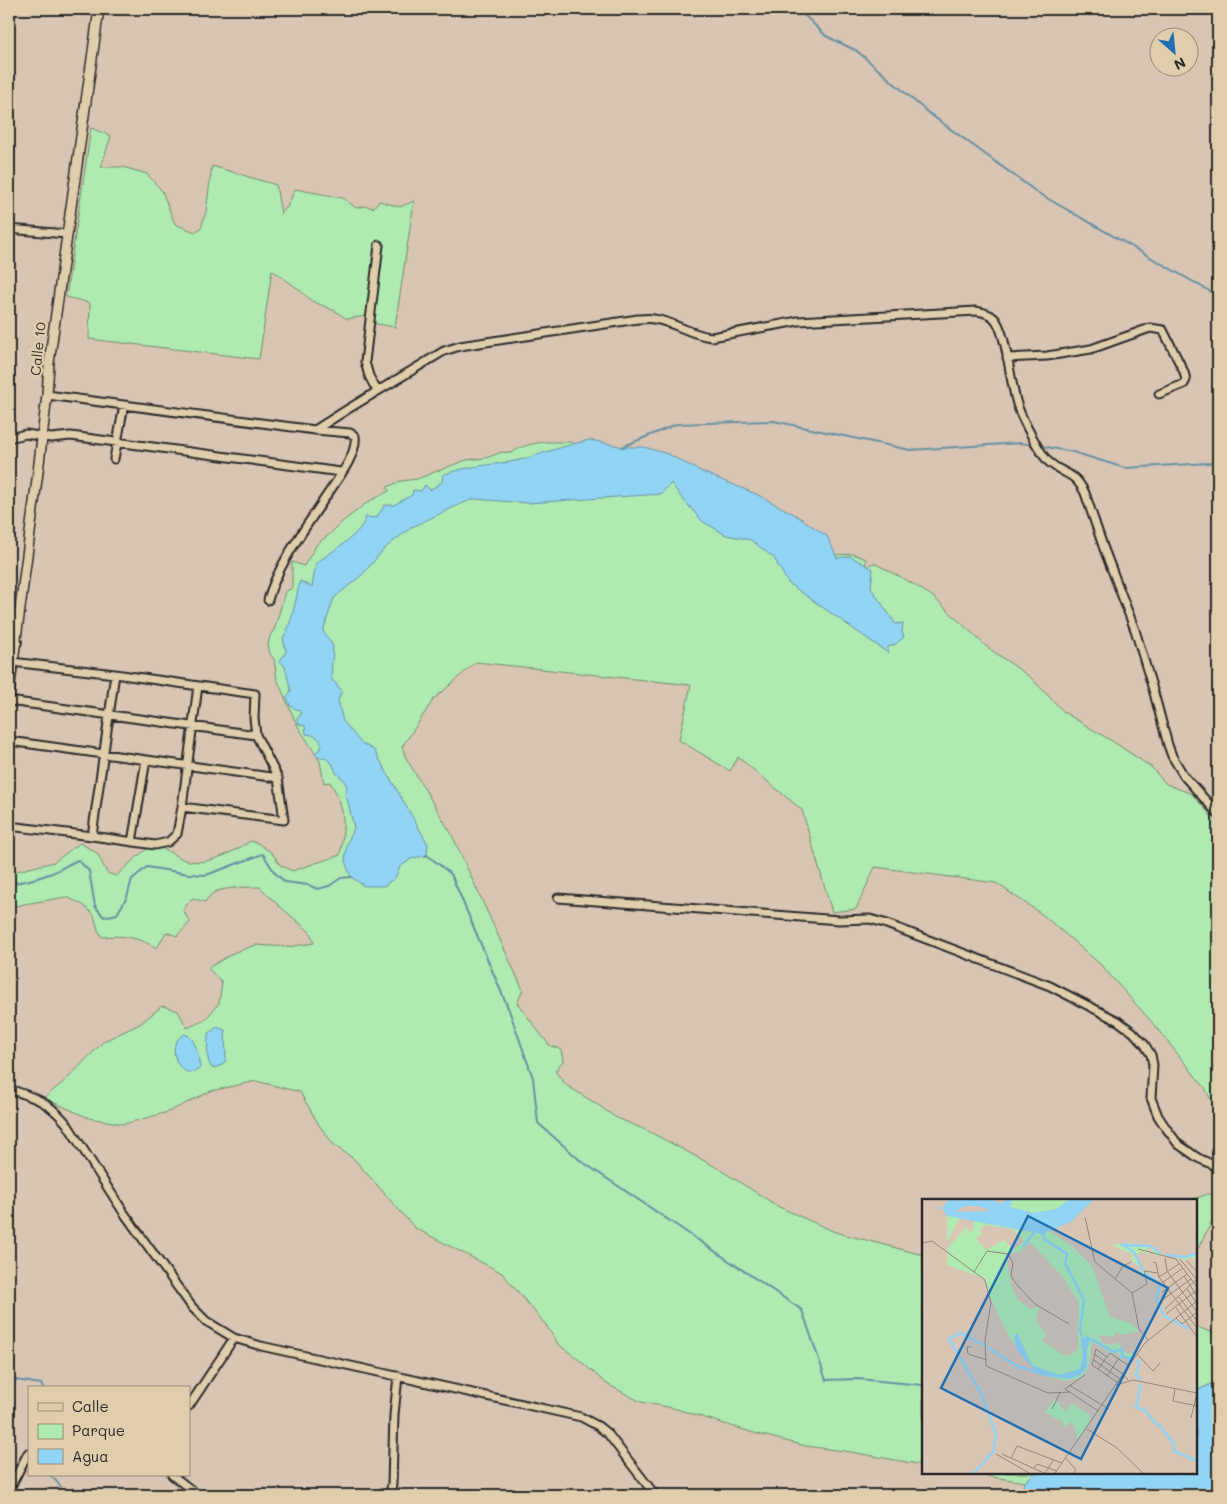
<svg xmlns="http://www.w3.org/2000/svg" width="1227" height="1504" font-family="Mali,sans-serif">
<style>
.green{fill:#afebb1;stroke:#6d8b6e}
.water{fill:#91d4f3;stroke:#6890a3}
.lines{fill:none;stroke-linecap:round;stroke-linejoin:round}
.stream{stroke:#6890a3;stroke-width:2}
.minor-casing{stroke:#2b2b2b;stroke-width:11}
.tertiary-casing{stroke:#2b2b2b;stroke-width:12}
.secondary-casing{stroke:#2b2b2b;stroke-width:14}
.minor{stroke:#e0cdab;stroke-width:7}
.tertiary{stroke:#e0cdab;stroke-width:9}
.secondary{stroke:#e0cdab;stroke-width:10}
.labels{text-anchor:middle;stroke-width:4.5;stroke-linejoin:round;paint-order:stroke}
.street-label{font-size:14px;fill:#2b2b2b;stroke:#e0cdab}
.inset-river{fill:none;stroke:#91d4f3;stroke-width:2.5}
.inset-road{fill:none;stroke:#93877d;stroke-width:1}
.view{fill:#1f6fb2;fill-opacity:0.15;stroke:#1f6fb2;stroke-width:2.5}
.inset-edge{fill:none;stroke:#2b2b2b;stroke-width:2.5}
</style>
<rect width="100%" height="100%" fill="#d9c5b3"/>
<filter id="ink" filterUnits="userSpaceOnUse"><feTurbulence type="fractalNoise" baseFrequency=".02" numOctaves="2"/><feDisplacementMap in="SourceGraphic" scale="10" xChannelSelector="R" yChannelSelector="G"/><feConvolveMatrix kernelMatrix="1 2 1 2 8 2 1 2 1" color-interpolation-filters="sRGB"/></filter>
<g filter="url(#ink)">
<path class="green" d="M91 128 111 136 101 167H123L147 174 162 191 175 224 195 232 201 228 206 212 212 166 276 185 281 214 287 207 295 189 343 198 356 208 366 206 373 208 379 201 400 207 414 201 395 327 372 323 365 316 347 319 335 311 312 301 296 287 272 270 259 359 89 339 90 303 66 297Z
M544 442H571L580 454 653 466 827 544 836 555 853 554 866 559 865 567 874 563 908 581 932 596 987 647 1030 677 1065 713 1112 741 1151 767 1166 784 1192 794 1218 824V1114L1205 1088 1151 1021 1100 964 1043 915 996 883 875 867 856 909 832 912 802 810 738 757 730 771 679 740 691 685 476 662 434 699 402 747 406 758 452 835 523 990 517 1003 549 1045 561 1050 563 1061 555 1071 566 1085 595 1103 615 1117 650 1132 714 1166 779 1207 835 1232 923 1255V1465L851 1452 806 1446 754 1433 673 1408 641 1402 607 1384 578 1359 558 1344 546 1325 502 1273 415 1228 354 1159 334 1145 319 1125 300 1092 256 1081 211 1091 168 1112 124 1124 89 1118 44 1098 66 1080 104 1041 140 1024 162 1006 178 1011 187 1028 205 1020 219 1003 222 983 208 968 235 952 256 945 288 947 314 943 310 932 277 904 260 887C249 887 223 887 213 893 210 895 207 899 205 902L192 898 183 910 190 922 177 936 166 932 157 948C137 937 125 935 102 937L98 930 94 915 82 904 66 897 24 904 9 908V873L54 862 80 843 97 853 107 873 116 876C123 870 142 851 149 848 160 843 175 857 185 860 208 867 232 852 251 841L259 844 272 853 280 865 292 871 340 855C345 827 346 807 330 782L324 783 320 761 296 723 277 679 274 659 270 654 268 644 270 636 275 628 285 592 292 588V562L304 566 317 544 330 534 342 522 368 502 389 491 387 487 401 481 417 479 466 460 486 458 502 452 512 453C522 445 532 444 544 442Z
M1208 1194H1218V1221L1213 1219 1196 1252V1200H1191Z
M1196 1327 1218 1334V1381L1196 1391Z
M968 1473H1034L1025 1482Z"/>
<path class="water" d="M590 440 624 447H644L668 454 702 472 756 494 794 514 827 536 837 558 850 556 873 569 871 588 893 620 895 624 903 623 902 632 904 637 896 644 888 647V653L788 583 774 558 751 540 726 535 702 521 681 497 671 483 661 494 528 503 473 499 452 508 412 527 385 548 363 574 334 598 323 631 333 646 331 678 342 691 338 700 343 721 360 742 374 750 428 844 427 855 411 859 400 867 395 878 384 886H364L351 877 345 861 347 844 354 828 348 802 345 795 347 787 343 779 336 773 332 763 324 757 319 758 315 753 322 747C321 738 315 735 306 734L305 726 298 724 297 719 301 714 300 711 290 706 287 697 291 691 285 667 280 661 286 652 283 638C292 625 296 597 300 581L312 587 316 563C331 552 361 535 366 517L376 518 385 505H394L412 495 413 490 421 491 425 485 430 490 442 482 443 475C464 466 492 465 515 461 540 455 564 445 590 440Z
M217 1027 225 1030 226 1059C224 1065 219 1067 212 1068 205 1060 208 1045 208 1034Z
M185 1034C197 1039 198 1055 200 1068 182 1086 161 1044 185 1034Z
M1218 1381V1495H1019L1025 1482 1034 1473H1196V1391Z"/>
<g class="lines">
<path class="stream" d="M798 9 826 36 857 51 926 111 1038 193 1218 296
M1041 446 1073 452 1125 468 1209 463 1218 461
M622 447 677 424 774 421 910 450 1020 443 1034 445
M425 856 427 855 451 874 509 1010 533 1078 538 1123 581 1161 802 1310 826 1380 858 1379 923 1385
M9 884C22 882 36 879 49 874 59 871 68 864 78 860L89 871 95 906 104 917 117 914 127 897 132 879 147 867 189 874 206 875 263 854 275 873 285 882 308 885 318 889 329 886 341 878 352 877
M9 1373 16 1380 41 1384 43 1388
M9 1382 16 1380
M50 1475 59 1484 65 1495"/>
<defs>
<path id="minor" d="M9 229 66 234
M1007 358 1047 356 1091 349 1150 328 1163 330 1184 372 1186 380 1184 384 1159 394
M377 391 369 376 365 362 379 245
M47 395 315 430 350 433 355 436C358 456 333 485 323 501 304 530 277 566 268 600
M315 430 348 409 444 351 460 346 638 319C643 319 649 318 654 319 675 322 690 335 712 337L798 321 976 311C982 312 989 313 994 318 1007 331 1010 386 1018 407 1022 419 1041 456 1050 463 1066 476 1074 471 1085 493L1104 549 1135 630 1154 693 1168 745 1172 756 1184 776 1218 814
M9 438 26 434 51 438 71 436 341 472
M114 459 124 405
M12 662 115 674 255 694 254 718 256 735 278 778 284 820 182 807
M9 701 256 735
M9 741 278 778
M9 826 92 836 155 845 168 842 177 834 182 807 198 686
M92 836 115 674
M132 842 146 760
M558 898 839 920 870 919 884 923 1050 986 1118 1021 1133 1032 1145 1045 1151 1055 1153 1065 1151 1098 1158 1116 1166 1128 1178 1144 1198 1158 1218 1167
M9 1089C36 1098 48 1101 67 1124L124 1213 192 1307 206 1321 234 1338 261 1346 581 1417 598 1426 608 1434 655 1495
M189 1406 234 1338
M172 1475 198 1495
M9 1490 28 1453
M390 1495 392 1484 394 1415 398 1376"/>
<path id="tertiary" d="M9 692 38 472 47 395 49 363 99 9"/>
<path id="secondary" d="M9 652 16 642"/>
</defs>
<use href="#minor" class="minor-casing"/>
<use href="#tertiary" class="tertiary-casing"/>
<use href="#secondary" class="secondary-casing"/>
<use href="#minor" class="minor"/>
<use href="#tertiary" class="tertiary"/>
<use href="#secondary" class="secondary"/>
</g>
</g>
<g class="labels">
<g class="street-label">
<text transform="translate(38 349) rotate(-84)" y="5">Calle 10</text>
</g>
</g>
<g transform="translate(922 1199)">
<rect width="275" height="275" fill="#d9c5b3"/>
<path d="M90 1H147L134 10 112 14 88 8ZM25 17 59 21 100 32H128L151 48 170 67 188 118 210 125 217 132 199 136 194 132 191 138 177 136 180 144 189 146 196 143 203 154 214 155 211 161 198 159 196 153 191 155 170 143 166 170 158 179 143 182 119 176 117 170 111 169 87 138 69 100 62 77 61 79 25 66V50L44 28 48 33 51 31 52 21 37 20 25 42ZM65 26 90 30 102 42 91 51 82 41 64 51 54 39 60 35 58 30ZM108 43 140 77 157 104 156 150 150 155 143 157 120 142 124 136 114 121 117 108 109 110 96 101 89 86 84 55 98 53ZM209 44 213 47H228L239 55 248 57 275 56 273 61 269 58 261 62 258 58 233 56 228 48 224 50 229 56 220 52 214 56 221 68 223 76 219 73V67L213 65 209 59 212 56 189 46ZM133 200 143 213 150 204 168 216V222L156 240 150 222 144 229 139 220 136 221 123 213Z" fill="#afebb1" fill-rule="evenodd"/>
<path d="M26 1H71L80 5 83 1H90L88 8 112 14 134 10 147 1H171L149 23 120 35 25 17 20 9ZM43 7H56L69 12 33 13ZM95 134 110 166 137 176 158 170 161 158 159 139 166 137 169 140 165 150V168L158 176 147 180 117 176 95 151 92 137Z" fill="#91d4f3" fill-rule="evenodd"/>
<path class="inset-river" d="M121 33 122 40 145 55 143 64 162 101 158 131 160 138M101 48 113 32M243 56 264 58 275 54M221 72 212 53 201 46 228 47 238 54M223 74 238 85 234 100 242 117 267 130M169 140 192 153 200 150V158L211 160M65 148 95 167 114 173M214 161 217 164 214 176 219 181M219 185 214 208 224 212 232 223 238 227 252 245V252L275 262M52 274 71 253 74 235 59 194 27 140 38 134 62 146"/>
<path class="inset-road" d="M163 18 173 63 210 94 217 130 226 141M0 44 10 42 63 81 69 104 63 141 64 167 126 194 148 193M216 50 254 60 275 88M243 59 245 72 275 113M258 60 275 81M264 61 275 73M231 63 234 64 237 78 275 129M52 73 65 52 86 55 91 64 89 77 96 87 113 105 147 125M262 77 275 97M237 78 257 65M193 80 201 67 209 63M241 83 261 69M265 90 275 105M240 93 265 75M210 94 225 85 222 72 236 74M257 98 275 122M240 101 269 80M254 109 275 138M243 110 275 80M244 115 275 91M254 119 260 125 275 113M49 148H45L46 155 65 161M215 155 231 172 238 164M185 158 174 150 170 166 196 184M172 161 198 180M176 170 188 154 207 167M163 176 143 190 176 212M185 177 197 159M206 181 201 175 223 144 275 102M147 186 187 210M194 186 211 181 275 194M253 190 251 202 275 207M130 210 138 194M269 219 275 194M165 230 195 249 221 274M74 255 107 274M80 255 122 274M89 259 95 247 140 264M144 259 154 271 152 274M112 269 115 265 135 272M123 274 132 260M133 274 201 175 172 155"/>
<path class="view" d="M106 17 246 89 159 260 19 189Z"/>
<rect width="275" height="275" class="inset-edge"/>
</g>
<rect width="1227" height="1504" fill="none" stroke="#e0cdab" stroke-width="30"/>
<rect x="15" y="15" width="1197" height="1474" fill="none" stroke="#2b2b2b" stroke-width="2" filter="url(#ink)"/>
<rect x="28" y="1386" width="162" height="90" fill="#e0cdab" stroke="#988c78"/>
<rect x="38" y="1403" width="25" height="8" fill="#e0cdab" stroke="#988c78"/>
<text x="72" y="1412" font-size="15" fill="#2b2b2b">Calle</text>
<rect x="38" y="1424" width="25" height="15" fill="#afebb1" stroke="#988c78"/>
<text x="72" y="1436" font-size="15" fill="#2b2b2b">Parque</text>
<rect x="38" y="1449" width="25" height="15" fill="#91d4f3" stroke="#988c78"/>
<text x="72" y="1462" font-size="15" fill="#2b2b2b">Agua</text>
<g transform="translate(1174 52) rotate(153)"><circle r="24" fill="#e0cdab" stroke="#988c78"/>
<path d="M0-4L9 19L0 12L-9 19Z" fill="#1f6fb2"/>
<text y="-8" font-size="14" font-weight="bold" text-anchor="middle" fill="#2b2b2b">N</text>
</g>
</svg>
